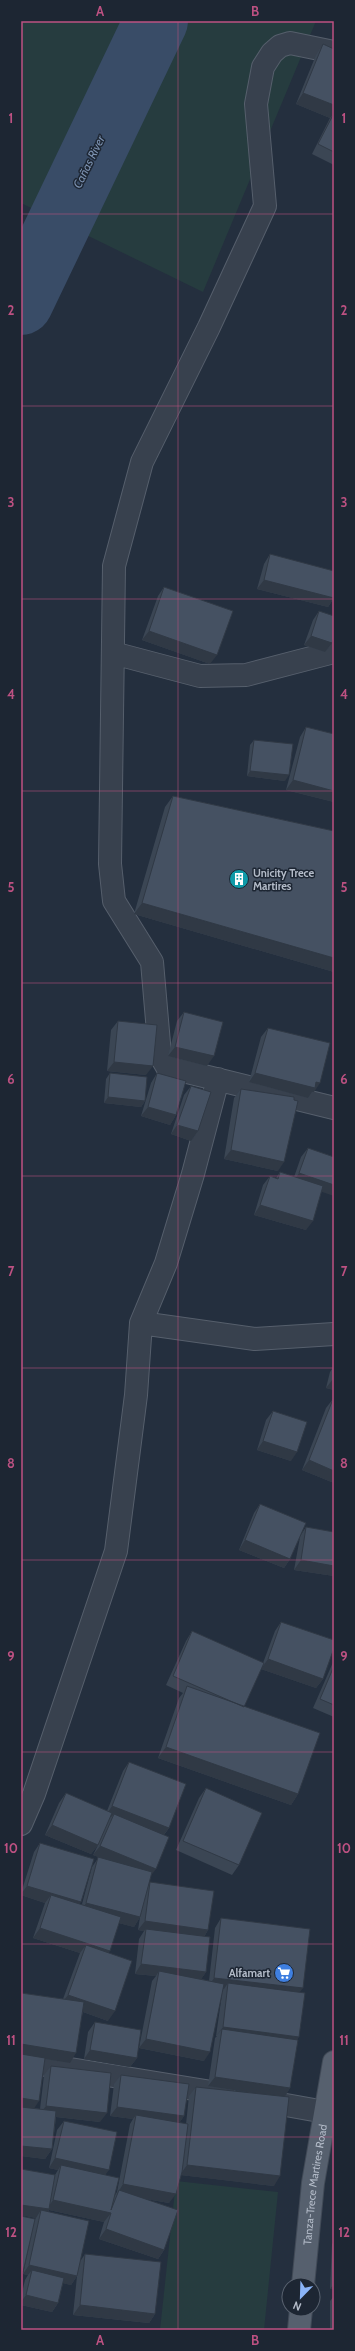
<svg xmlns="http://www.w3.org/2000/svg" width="355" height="2351" font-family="Cabin,sans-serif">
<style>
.green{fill:#263c3f}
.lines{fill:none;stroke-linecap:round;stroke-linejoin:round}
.river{stroke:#394c67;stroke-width:64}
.minor-casing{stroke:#565f6c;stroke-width:24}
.major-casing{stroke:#414a57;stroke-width:24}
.minor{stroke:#38414e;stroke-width:22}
.major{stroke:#56606e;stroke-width:22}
.wall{fill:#3b4654}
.shaded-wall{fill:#303945}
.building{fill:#455162;stroke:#303945}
.grid{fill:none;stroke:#bd5182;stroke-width:1;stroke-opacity:0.55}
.labels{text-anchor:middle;stroke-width:3;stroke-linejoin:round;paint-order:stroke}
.poi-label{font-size:11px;font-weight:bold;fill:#b4bcc9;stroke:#1d2633;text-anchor:start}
.street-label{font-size:11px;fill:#b4bcc9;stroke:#1d2633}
.water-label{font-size:12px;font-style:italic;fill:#7c92b1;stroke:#1d2633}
.neatline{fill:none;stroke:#bd5182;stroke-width:1.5}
.grid-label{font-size:13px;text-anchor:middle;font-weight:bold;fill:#bd5182}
</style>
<rect width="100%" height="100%" fill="#242f3e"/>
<path class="green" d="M21 21H316L203 292 21 203Z
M176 2181 278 2192 264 2330H160Z"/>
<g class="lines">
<path class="river" d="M21 303 156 21"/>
<defs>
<path id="minor" d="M334 52 290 43 280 46 272 53 263 67 256 104 265 206 209 327 142 462 114 566 110 864 114 901 152 962 160 1055 167 1067 334 1108
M113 653 200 676 246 675 334 652
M141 1323 166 1263 193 1174 218 1079
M21 1824 34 1794 116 1551 136 1395 141 1323 255 1339 334 1334
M21 2061 224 2094
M258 2100 325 2112"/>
<g id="major">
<path id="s1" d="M303 2285 313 2183 334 2062"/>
<path d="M299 2330 301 2309"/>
</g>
</defs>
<use href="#minor" class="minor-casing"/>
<use href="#major" class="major-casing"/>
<use href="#minor" class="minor"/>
<use href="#major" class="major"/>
</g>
<path class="wall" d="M323 44 334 49V165L312 154 330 118 296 104 316 55Z
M270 554 334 598 328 607 257 589 264 564Z
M164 587 210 664 142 640 158 596Z
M319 611 332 643 325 652 304 645 313 620Z
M306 727 334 734V802L286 790 300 737Z
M254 740 285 781 247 776 250 745Z
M173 796 334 831V972L134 914 165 807Z
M184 1012 207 1066 168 1056 177 1021Z
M118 1021 146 1075 107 1071 111 1030Z
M268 1028 314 1092H312L308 1098 249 1082 261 1037Z
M110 1073 145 1101 141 1107 104 1103 106 1079Z
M157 1073 176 1115 170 1125 141 1116 151 1083Z
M191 1086 198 1131 191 1141 171 1134 184 1095Z
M241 1089 278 1171 224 1159 234 1098Z
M308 1148 321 1192 306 1230 254 1215 263 1185 270 1176 276 1178 280 1172 294 1177 301 1157Z
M334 1366V1390L326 1388 330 1372Z
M333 1399 334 1400V1483L302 1470 326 1408Z
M273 1411 291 1461 257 1450 266 1420Z
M260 1504 300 1536 306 1527 332 1532 334 1526V1576L294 1570 300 1537 290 1559 284 1568 239 1550 254 1513Z
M281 1622 323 1679 316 1688 261 1669 244 1707 298 1794 291 1805 158 1758 179 1698 183 1693 166 1685 186 1641 192 1631 263 1663 275 1631Z
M334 1660V1717L313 1708Z
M129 1762 169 1828 164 1835 148 1885 150 1882 208 1930 204 1937 206 1972 201 1979 209 1981 215 1928 221 1918 300 1992 297 2040 290 2088 284 2097 274 2186 181 2175 169 2203 146 2199 164 2250 158 2259 99 2239 104 2222 49 2210 48 2212 81 2260 85 2254 155 2314 149 2323 73 2315 77 2276 71 2285 63 2283 58 2303 52 2312 21 2305V2297L25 2280 28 2275 23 2274 32 2232 23 2272 21 2274V2216L35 2219 36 2218 21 2215V2169L55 2175 58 2170 49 2168 57 2130 64 2121 106 2175 115 2195 117 2192 130 2124 133 2119 110 2116 114 2084 121 2075 184 2116 179 2123 186 2124 189 2096 196 2087 258 2094 208 2086 215 2038 217 2036H216L222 1994 204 2061 139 2048 152 1981 156 1976 135 1974 139 1939 144 1931 138 1930 140 1917 134 1927 119 1923 108 1953V2021L83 2012 70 2063 45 2059 34 2108 40 2109 44 2075 51 2066 100 2122 56 2117 52 2149 45 2159 21 2156V1993L63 1999 80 1953 33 1938 45 1903 21 1895V1893L34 1852 40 1843 79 1904H82L92 1867 99 1857 93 1855 98 1845 91 1854 45 1835 59 1803 66 1793 107 1811 123 1771Z
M206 1788 239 1865 232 1875 176 1850 199 1798Z
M95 2022 137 2058 130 2067 84 2059 88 2032Z
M334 2242V2289H330L332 2244Z
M334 2296V2330H330V2301Z"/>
<path class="shaded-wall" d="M303 93 334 105V113L330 118 296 104Z
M264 580 334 598 328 607 257 589Z
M149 631 217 655 210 664 142 640Z
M311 636 332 643 325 652 304 645Z
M250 771 289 775 285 781 247 776Z
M293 780 334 791V802L286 790Z
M142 903 334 958V972L134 914Z
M175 1047 214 1056 207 1066 168 1056Z
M114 1062 153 1066 146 1075 107 1071Z
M255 1073 316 1082 320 1083 314 1092H312L308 1098 249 1082Z
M108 1097 145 1101 141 1107 104 1103Z
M148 1107 176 1115 170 1125 141 1116Z
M177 1125 198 1131 191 1141 171 1134Z
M231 1150 284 1162 278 1171 224 1159Z
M299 1173 334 1185V1196L293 1182Z
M260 1205 313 1221 306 1230 254 1215Z
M333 1379H334V1390L326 1388Z
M263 1441 297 1452 291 1461 257 1450Z
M309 1460 334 1471V1483L302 1470Z
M245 1540 290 1559 284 1568 239 1550Z
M301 1560 334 1566V1576L294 1570Z
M268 1659 323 1679 316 1688 261 1669Z
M166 1747 298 1794 291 1805 158 1758Z
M112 1806 169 1828 162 1837 114 1814 111 1817 106 1815Z
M52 1825 98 1845 91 1854 45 1835Z
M100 1846 156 1869 149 1878 93 1855Z
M27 1886 81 1902 74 1912 51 1895 45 1903 21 1895V1894Z
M86 1903 140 1917 134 1927 80 1913Z
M145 1921 208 1930 202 1940 146 1929 144 1931 138 1930Z
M40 1928 110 1951 103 1960 86 1945 80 1953 33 1938Z
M141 1964 206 1972 200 1981 159 1971 156 1976 135 1974Z
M214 1978 303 1988 296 1997 228 1983 224 1989 208 1987Z
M68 1995 115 2011 108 2021 61 2004Z
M223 2027 299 2037 293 2047 222 2029 216 2036Z
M146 2039 210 2052 204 2061 139 2048Z
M21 2044 76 2053 70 2063 21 2055Z
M90 2050 137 2058 130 2067 84 2059Z
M215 2077 290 2088 284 2098 208 2086Z
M21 2098 39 2101 33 2110 21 2108Z
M46 2106 107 2113 100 2122 39 2115Z
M117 2107 184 2116 178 2125 136 2115 133 2119 110 2116Z
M21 2146 52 2149 45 2159 21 2156Z
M55 2158 109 2170 102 2179 61 2165 58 2170 49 2168Z
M187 2165 280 2176 274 2186 180 2175Z
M123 2184 176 2194 169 2203 117 2194Z
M53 2200 111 2213 104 2222 49 2210 43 2219 41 2210 36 2218 21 2215V2205L47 2209Z
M106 2229 164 2250 158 2259 99 2239Z
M29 2265 77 2276 71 2285 30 2276 32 2270 28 2275 23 2274Z
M334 2284V2289H330Z
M26 2295 58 2303 52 2312 21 2305V2302Z
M80 2305 155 2314 149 2323 73 2315Z"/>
<path class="building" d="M323 44 334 49V105L303 93Z
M334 113V152L318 144Z
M270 554 334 571V598L264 580Z
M164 587 233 611 217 655 149 631Z
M319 611 334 616V637L332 643 311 636Z
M306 727 334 734V791L293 780Z
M254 740 293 744 289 775 250 771Z
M173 796 334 831V958L142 903Z
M184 1012 223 1022 214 1056 175 1047Z
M118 1021 157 1025 153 1066 114 1062Z
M268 1028 330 1043 320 1083 316 1082 315 1088 255 1073Z
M110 1073 147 1077 145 1101 108 1097Z
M157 1073 186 1081 176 1115 148 1107Z
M191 1086 211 1092 198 1131 177 1125Z
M241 1089 294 1097V1100L298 1101 284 1162 231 1150Z
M308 1148 334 1157V1185L299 1173Z
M280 1172 323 1186 313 1221 260 1205 270 1176 278 1179Z
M333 1399 334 1400V1471L309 1460Z
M273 1411 307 1422 297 1452 263 1441Z
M260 1504 306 1523 290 1559 245 1540Z
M306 1527 334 1532V1566L301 1560Z
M281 1622 334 1640V1648L323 1679 268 1659Z
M192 1631 264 1663 244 1707 235 1703 173 1676Z
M334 1666V1705L320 1699Z
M187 1686 320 1733 298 1794 166 1747Z
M129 1762 186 1784 169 1828 112 1806Z
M206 1788 262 1813 239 1865 183 1841Z
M66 1793 112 1813 98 1845 52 1825Z
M114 1814 169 1837 156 1869 100 1846Z
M40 1843 94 1859 81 1902 27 1886Z
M98 1857 152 1872 140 1917 86 1903Z
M150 1882 214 1891 208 1930 145 1921Z
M51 1895 121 1917 110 1951 40 1928Z
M221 1918 310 1929 303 1988 214 1978Z
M146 1929 210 1937 206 1972 141 1964Z
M86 1945 132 1961 115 2011 68 1995Z
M159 1971 224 1984 210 2052 146 2039Z
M228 1983 305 1993 299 2037 223 2027Z
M21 1993 84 2002 76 2053 21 2044Z
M95 2022 141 2030 137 2058 90 2050Z
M222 2029 298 2040 290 2088 215 2077Z
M21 2054 45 2058 39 2101 21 2098Z
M51 2066 111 2073 107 2113 46 2106Z
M121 2075 189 2084 184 2116 117 2107Z
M196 2087 289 2097 280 2176 187 2165Z
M21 2107 56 2111 52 2149 21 2146Z
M136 2115 188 2124 182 2172 176 2194 123 2184Z
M64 2121 117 2132 109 2170 55 2158Z
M61 2165 119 2178 111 2210 119 2190 178 2210 164 2250 106 2229 111 2213 53 2200Z
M21 2169 55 2175 49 2209 21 2205Z
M41 2210 89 2221 77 2276 29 2265Z
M21 2216 35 2219 23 2272 21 2271Z
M85 2254 161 2262 155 2314 80 2305Z
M32 2270 64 2278 58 2303 26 2295Z"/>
<path class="grid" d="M178 21V2330M21 214H334M21 406H334M21 599H334M21 791H334M21 983H334M21 1176H334M21 1368H334M21 1560H334M21 1752H334M21 1944H334M21 2137H334"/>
<defs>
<symbol id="building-disc" viewBox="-11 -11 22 22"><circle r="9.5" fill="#0f9aa8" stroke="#1d2633"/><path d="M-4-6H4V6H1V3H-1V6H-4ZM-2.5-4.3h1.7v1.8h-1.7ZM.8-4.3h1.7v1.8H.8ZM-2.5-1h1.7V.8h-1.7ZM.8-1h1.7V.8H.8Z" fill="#fff"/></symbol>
<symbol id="supermarket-disc" viewBox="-11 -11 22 22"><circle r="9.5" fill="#3f7fe0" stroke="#1d2633"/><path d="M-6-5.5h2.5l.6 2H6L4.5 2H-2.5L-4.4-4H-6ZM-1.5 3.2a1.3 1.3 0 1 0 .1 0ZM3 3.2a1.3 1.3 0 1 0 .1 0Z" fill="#fff"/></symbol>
</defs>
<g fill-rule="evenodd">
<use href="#building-disc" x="228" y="868" width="22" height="22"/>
<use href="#supermarket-disc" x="273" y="1962" width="22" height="22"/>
</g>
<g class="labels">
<g class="poi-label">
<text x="253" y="877">Unicity Trece<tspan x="253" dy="13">Martires</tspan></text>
<text x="270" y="1977" text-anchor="end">Alfamart</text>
</g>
<g class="street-label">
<text dy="4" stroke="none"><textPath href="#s1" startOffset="101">Tanza-Trece Martires Road</textPath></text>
</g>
<g class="water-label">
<text transform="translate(89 162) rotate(-64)" y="4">Cañas River</text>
</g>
</g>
<rect width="355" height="2351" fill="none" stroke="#1d2633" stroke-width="44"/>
<g transform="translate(301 2297) rotate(203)"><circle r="19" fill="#1d2633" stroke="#59626f"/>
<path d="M0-3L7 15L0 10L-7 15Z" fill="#8ab4f8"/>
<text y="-6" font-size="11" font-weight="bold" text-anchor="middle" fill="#b4bcc9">N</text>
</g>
<rect x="22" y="22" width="311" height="2307" class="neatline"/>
<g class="grid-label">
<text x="100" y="16">A</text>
<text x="255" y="16">B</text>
<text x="11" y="123">1</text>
<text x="344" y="123">1</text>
<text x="11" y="315">2</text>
<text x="344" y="315">2</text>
<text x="11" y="507">3</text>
<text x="344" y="507">3</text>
<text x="11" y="699">4</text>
<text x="344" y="699">4</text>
<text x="11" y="892">5</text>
<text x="344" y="892">5</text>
<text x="11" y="1084">6</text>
<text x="344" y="1084">6</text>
<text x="11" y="1276">7</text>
<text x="344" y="1276">7</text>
<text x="11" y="1468">8</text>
<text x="344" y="1468">8</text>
<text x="11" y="1661">9</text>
<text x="344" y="1661">9</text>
<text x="11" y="1853">10</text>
<text x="344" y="1853">10</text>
<text x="11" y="2045">11</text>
<text x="344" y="2045">11</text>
<text x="11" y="2237">12</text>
<text x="344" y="2237">12</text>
<text x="100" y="2345">A</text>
<text x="255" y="2345">B</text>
</g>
</svg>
